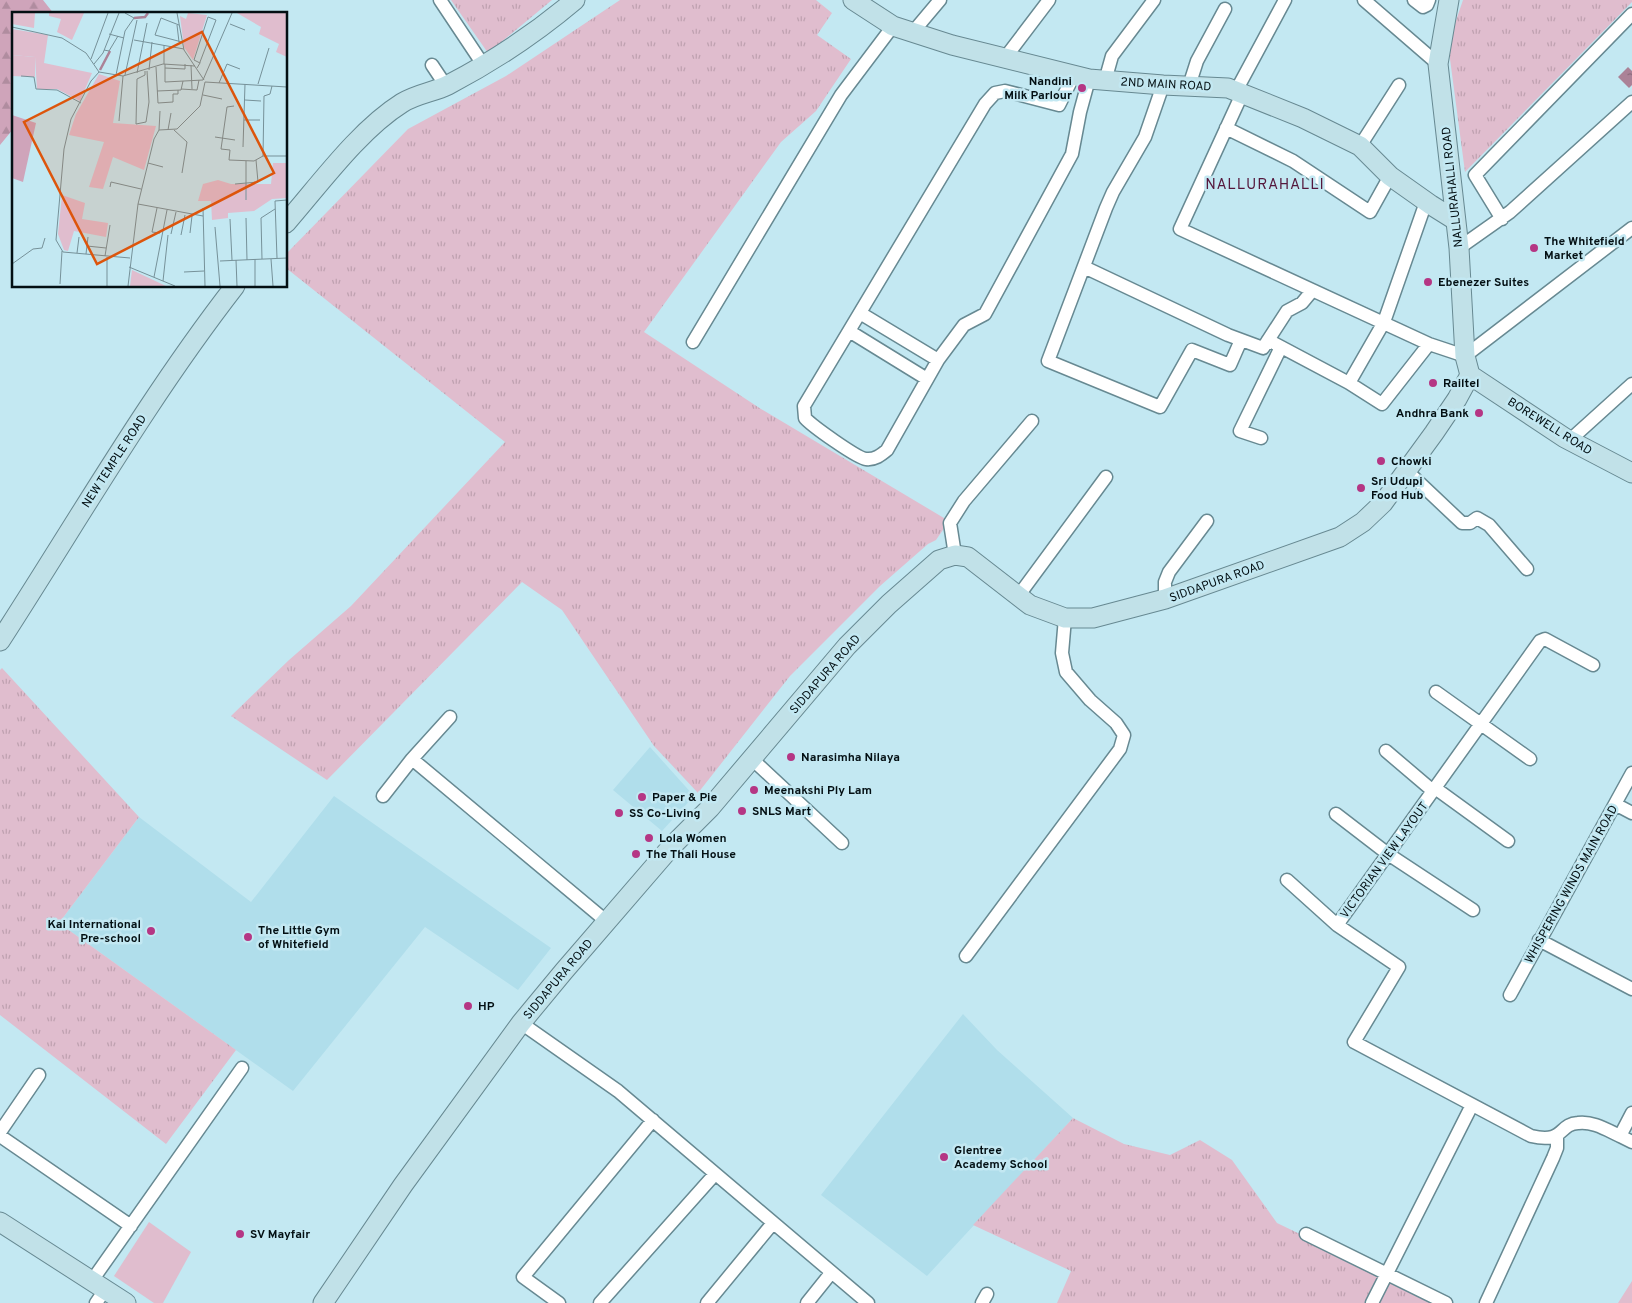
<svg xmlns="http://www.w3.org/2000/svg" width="1632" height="1303" font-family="Overpass,sans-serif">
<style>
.built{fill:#b0deeb}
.grass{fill:url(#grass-tufts)}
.forest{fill:url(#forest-firs)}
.park{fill:#e0bdce}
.water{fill:url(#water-ripples)}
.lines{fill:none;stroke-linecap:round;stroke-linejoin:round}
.street-casing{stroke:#678992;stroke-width:15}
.secondary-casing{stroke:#678992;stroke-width:21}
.street{stroke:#fff;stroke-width:12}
.secondary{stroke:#c1e1e8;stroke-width:19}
.poi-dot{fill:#b53684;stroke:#c3e8f2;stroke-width:2}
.labels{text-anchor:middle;stroke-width:5;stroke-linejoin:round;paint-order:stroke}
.poi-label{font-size:12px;font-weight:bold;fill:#030f13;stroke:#c3e8f2;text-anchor:start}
.street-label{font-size:12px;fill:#030f13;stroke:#c3e8f2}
.quarter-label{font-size:15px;letter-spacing:1px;fill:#55183d;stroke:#c3e8f2}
.inset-river{fill:none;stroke:#ab8297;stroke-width:2.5}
.inset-road{fill:none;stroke:#769199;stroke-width:1}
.view{fill:#dd550c;fill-opacity:0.15;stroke:#dd550c;stroke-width:2.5}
.inset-edge{fill:none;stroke:#030f13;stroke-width:2.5}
</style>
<defs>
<pattern id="grass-tufts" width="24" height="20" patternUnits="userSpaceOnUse" patternTransform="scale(1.25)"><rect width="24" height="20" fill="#e0bdce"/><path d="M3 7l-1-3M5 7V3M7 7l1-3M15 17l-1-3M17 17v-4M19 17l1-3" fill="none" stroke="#bfa1b0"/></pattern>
<pattern id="forest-firs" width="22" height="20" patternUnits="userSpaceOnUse" patternTransform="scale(1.25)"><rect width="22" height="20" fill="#cfa4ba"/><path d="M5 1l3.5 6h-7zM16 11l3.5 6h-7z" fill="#b08c9f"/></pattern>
<pattern id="water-ripples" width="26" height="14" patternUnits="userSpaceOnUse" patternTransform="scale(1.25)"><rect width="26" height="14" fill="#ab8297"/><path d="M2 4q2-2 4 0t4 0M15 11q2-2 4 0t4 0" fill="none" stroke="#89697a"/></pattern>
</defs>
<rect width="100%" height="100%" fill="#c3e8f2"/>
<path class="built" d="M650 747 694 796 662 831 613 790Z
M334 796 551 948 518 990 425 927 293 1091 59 923 139 817 251 902Z
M963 1014 997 1050 1073 1118 927 1276 821 1195Z"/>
<path class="grass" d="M451 0H552L488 53Z
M620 0H816L832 13 817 35 851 59 816 111 781 142 644 332 761 409 949 521 936 540 928 544 880 586 790 676 698 793 654 746 562 610 522 582 327 780 231 716 289 660 351 606 505 442 286 268V254L408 129 506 76Z
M1463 0H1632V2L1465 172 1448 44Z
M2 668 139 817 59 923 236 1050 166 1144 0 1015V670Z
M1073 1118 1124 1144 1170 1155 1200 1140 1232 1160 1277 1223 1443 1303H1057L1071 1271 973 1225Z
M1632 1281V1303H1618Z"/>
<path class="forest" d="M0 0H43L54 14H14V128L0 145Z"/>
<path class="park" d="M149 1222 191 1252 163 1303H154L114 1276Z"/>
<path class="water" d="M1628 67 1632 71V85L1629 88 1618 77Z"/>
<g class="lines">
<defs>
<path id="street" d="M440 0 484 66
M1364 0 1438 64
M1414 0 1423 7 1427 5 1429 0
M913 32 940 0
M1005 58 1049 0
M432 65 446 86
M1074 75 1059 105 1005 91 995 93 985 104 804 406 805 418C812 426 857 458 866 459 875 460 881 455 887 450L938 360 964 325 985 314 1072 154 1080 112 1089 79
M1105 81 1112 56 1154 0
M1163 85 1145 137 1113 192 1106 208 1048 361 1160 407 1192 350 1230 365 1241 340
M1189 86 1197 61 1225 9
M1236 91 1285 0
M1242 94 1180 229 1429 344 1465 356 1632 228
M1226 128 1293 161 1370 212 1390 176
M1360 146 1399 85
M1502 219 1475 175 1632 14
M1459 248 1510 212 1632 102
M1084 267 1228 335 1263 348 1287 311 1302 303 1312 291
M860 313 938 360
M849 331 927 379
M1268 340 1349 383 1382 404 1429 344
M693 342 841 95 893 26
M1349 383 1384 322 1426 202
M1261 438 1240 431 1281 347
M1570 440 1632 384
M1407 471 1462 523H1470L1477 518 1489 525 1527 569
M955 555 950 523 964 501 1032 421
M1019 595 1106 477
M1165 599V582L1169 572 1207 521
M1593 665 1545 639 1540 641 1337 925 1399 967 1354 1042 1531 1136C1565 1144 1558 1124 1578 1123 1593 1121 1607 1130 1620 1136
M1436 692 1530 759
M1386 751 1433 791
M412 759 450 717
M752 759 842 843
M1435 788 1508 841
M383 796 412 759 606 921
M1615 804 1632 813
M1336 814 1388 854 1473 910
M1287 880 1337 925
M1539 940 1632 989
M966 956 1120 749 1124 735 1116 723 1090 700 1066 672 1062 653 1065 618
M1510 995 1632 773
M521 1023 618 1091 868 1303
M1632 1113 1620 1136 1632 1142
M0 1132 39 1075
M0 1136 131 1226
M1306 1234 1446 1303
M91 1282 242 1068
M96 1303 105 1290
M559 1303 523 1277 653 1120
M600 1303 715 1174
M707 1303 773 1223
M807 1303 831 1273
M982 1303 987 1294
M1372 1303 1472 1105
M1486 1303 1553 1158 1557 1148V1137"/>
<path id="secondary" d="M853 0 893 26 952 45 1089 79 1163 85 1228 88 1303 118 1360 146 1390 176 1431 205 1455 220
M1449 0 1438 64 1459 248 1465 356 1470 375
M286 223C320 184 359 130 402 103 416 94 434 92 448 85 494 61 536 33 575 0
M1470 375 1565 438 1632 473
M0 641C77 522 148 398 235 286
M0 1222 126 1303
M323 1303 403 1185 521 1023 564 971 671 847 710 808 847 646 889 604 939 560 955 555 968 557 1030 605 1065 618H1093L1165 599 1340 537 1363 522 1383 503 1434 433 1457 399 1470 375"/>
</defs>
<use href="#street" class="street-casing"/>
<use href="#secondary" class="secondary-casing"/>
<use href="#street" class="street"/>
<use href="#secondary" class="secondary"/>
</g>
<g class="poi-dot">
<circle cx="1082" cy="88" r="5"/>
<circle cx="1534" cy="248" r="5"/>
<circle cx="1428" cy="282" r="5"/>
<circle cx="1433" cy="383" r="5"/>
<circle cx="1479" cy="413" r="5"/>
<circle cx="1381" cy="461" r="5"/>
<circle cx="1361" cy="488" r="5"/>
<circle cx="791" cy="757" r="5"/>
<circle cx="754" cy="790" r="5"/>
<circle cx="642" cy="797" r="5"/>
<circle cx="742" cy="811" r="5"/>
<circle cx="619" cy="813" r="5"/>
<circle cx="649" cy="838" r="5"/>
<circle cx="636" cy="854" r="5"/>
<circle cx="151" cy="931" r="5"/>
<circle cx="248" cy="937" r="5"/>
<circle cx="468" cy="1006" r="5"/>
<circle cx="944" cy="1157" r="5"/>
<circle cx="240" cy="1234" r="5"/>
</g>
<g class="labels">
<g class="poi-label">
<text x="1072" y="85" text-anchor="end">Nandini<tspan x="1072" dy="14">Milk Parlour</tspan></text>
<text x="1544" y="245">The Whitefield<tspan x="1544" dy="14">Market</tspan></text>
<text x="1438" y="286">Ebenezer Suites</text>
<text x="1443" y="387">Railtel</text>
<text x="1469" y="417" text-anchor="end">Andhra Bank</text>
<text x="1391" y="465">Chowki</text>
<text x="1371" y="485">Sri Udupi<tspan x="1371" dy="14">Food Hub</tspan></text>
<text x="801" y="761">Narasimha Nilaya</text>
<text x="764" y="794">Meenakshi Ply Lam</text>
<text x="652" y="801">Paper &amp; Pie</text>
<text x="752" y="815">SNLS Mart</text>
<text x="629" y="817">SS Co-Living</text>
<text x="659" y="842">Lola Women</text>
<text x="646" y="858">The Thali House</text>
<text x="141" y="928" text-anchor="end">Kai International<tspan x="141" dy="14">Pre-school</tspan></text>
<text x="258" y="934">The Little Gym<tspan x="258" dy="14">of Whitefield</tspan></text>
<text x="478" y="1010">HP</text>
<text x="954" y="1154">Glentree<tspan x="954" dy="14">Academy School</tspan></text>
<text x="250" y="1238">SV Mayfair</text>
</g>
<g class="street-label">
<text transform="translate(1166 84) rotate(3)" y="4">2ND MAIN ROAD</text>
<text transform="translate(1452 187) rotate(-96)" y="4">NALLURAHALLI ROAD</text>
<text transform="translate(1550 426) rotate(32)" y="4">BOREWELL ROAD</text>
<text transform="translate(114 461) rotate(-57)" y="4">NEW TEMPLE ROAD</text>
<text transform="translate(1217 581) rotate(-20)" y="4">SIDDAPURA ROAD</text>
<text transform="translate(825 674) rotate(-49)" y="4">SIDDAPURA ROAD</text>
<text transform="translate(1384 860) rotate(-54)" y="4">VICTORIAN VIEW LAYOUT</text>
<text transform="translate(1571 884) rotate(-61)" y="4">WHISPERING WINDS MAIN ROAD</text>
<text transform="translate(558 979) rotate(-50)" y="4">SIDDAPURA ROAD</text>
</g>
<g class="quarter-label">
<text x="1265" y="189">NALLURAHALLI</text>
</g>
</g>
<g transform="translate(12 12)">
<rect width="275" height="275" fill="#c3e8f2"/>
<path d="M0 1H23L22 16 0 12ZM37 1H72L60 28 45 20 49 7 37 4ZM176 1 195 3 181 48 172 35 168 4 174 7ZM225 1H275V45L264 40 267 32 247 22 249 15ZM0 17 36 23 32 51 80 61 68 89 45 77H25L23 45 0 43ZM87 62 108 69 101 111 144 114 132 158 101 145 91 177 77 175 92 130 57 123 64 102ZM261 151H275V186L260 187 242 199 216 201V206L200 208 199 189H186L191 172 206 168 219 172H259ZM50 183 73 191 70 207 96 211 94 225 62 219 56 239 52 238 46 222ZM120 258 154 274H118Z" fill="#e0bdce"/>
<path d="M0 103 24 111 11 170 0 166Z" fill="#cfa4ba"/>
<path d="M0 43 23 45V65L0 64Z" fill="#e0bdce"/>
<path class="inset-river" d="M122 6 133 5 136 1M88 58 98 39"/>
<path class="inset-road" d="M165 1 172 38 192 68M218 12 233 18M165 13 167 30M167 13 149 6 143 23 170 30M0 15 50 26 74 41 87 60M97 22 112 26M122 28 172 37M92 38 97 39 106 24M79 47 96 1M82 52 91 41 107 1M152 52V33M153 52V70L191 68 220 1M179 53 180 77M144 55 146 91 161 90V82H166V78M153 56 173 57V52M185 56 188 51V50L204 8 196 5 182 48 188 51M137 58 140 30M133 59V63L125 67 124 112 134 110 137 90 135 59M87 60 79 69 59 107 52 137 44 228 51 240 118 246M87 60 111 64 151 52 183 54M125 61 135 11M104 63 113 19 122 6 113 1M113 63 125 8M9 64 22 65 24 77 45 78 69 91M193 70 275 75M207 71 215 52 228 57M246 72 257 36M260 74 258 82 252 84 251 144H275M169 77 185 78 187 68M145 79 169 78 171 69M191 83 210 87M233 88 249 89M222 94 215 95 209 137 218 138 217 148 242 149 251 144M232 108H248M107 109 111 64M147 118 148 99M156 118 159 101M162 118 175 130 170 161M203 125 223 128M231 135 233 72M234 149V188M136 151 151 155M223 172 246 170 244 148M98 175 99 170 129 177M126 192 191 204M145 196 140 220 148 221M191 196 193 274M234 206 235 248M218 207 220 248M203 215 208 274M178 221 180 204M159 222 164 200M169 223 173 203M75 234 94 236M65 241 67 225M74 242 76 225M93 244 98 213M265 246 263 189 275 188M243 247V274M250 247 249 206 263 197M259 247 261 274M224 248 225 274M208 249 275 246M0 252 21 237 30 236 33 226M117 255 163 274M172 260 192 259M142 265 155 198M151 269 156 223M48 272 50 239M95 274V245M116 274 126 192 142 127 147 118 165 117 188 94 193 70"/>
<path class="view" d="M190 20 262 161 85 252 12 110Z"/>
<rect width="275" height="275" class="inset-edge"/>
</g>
</svg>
